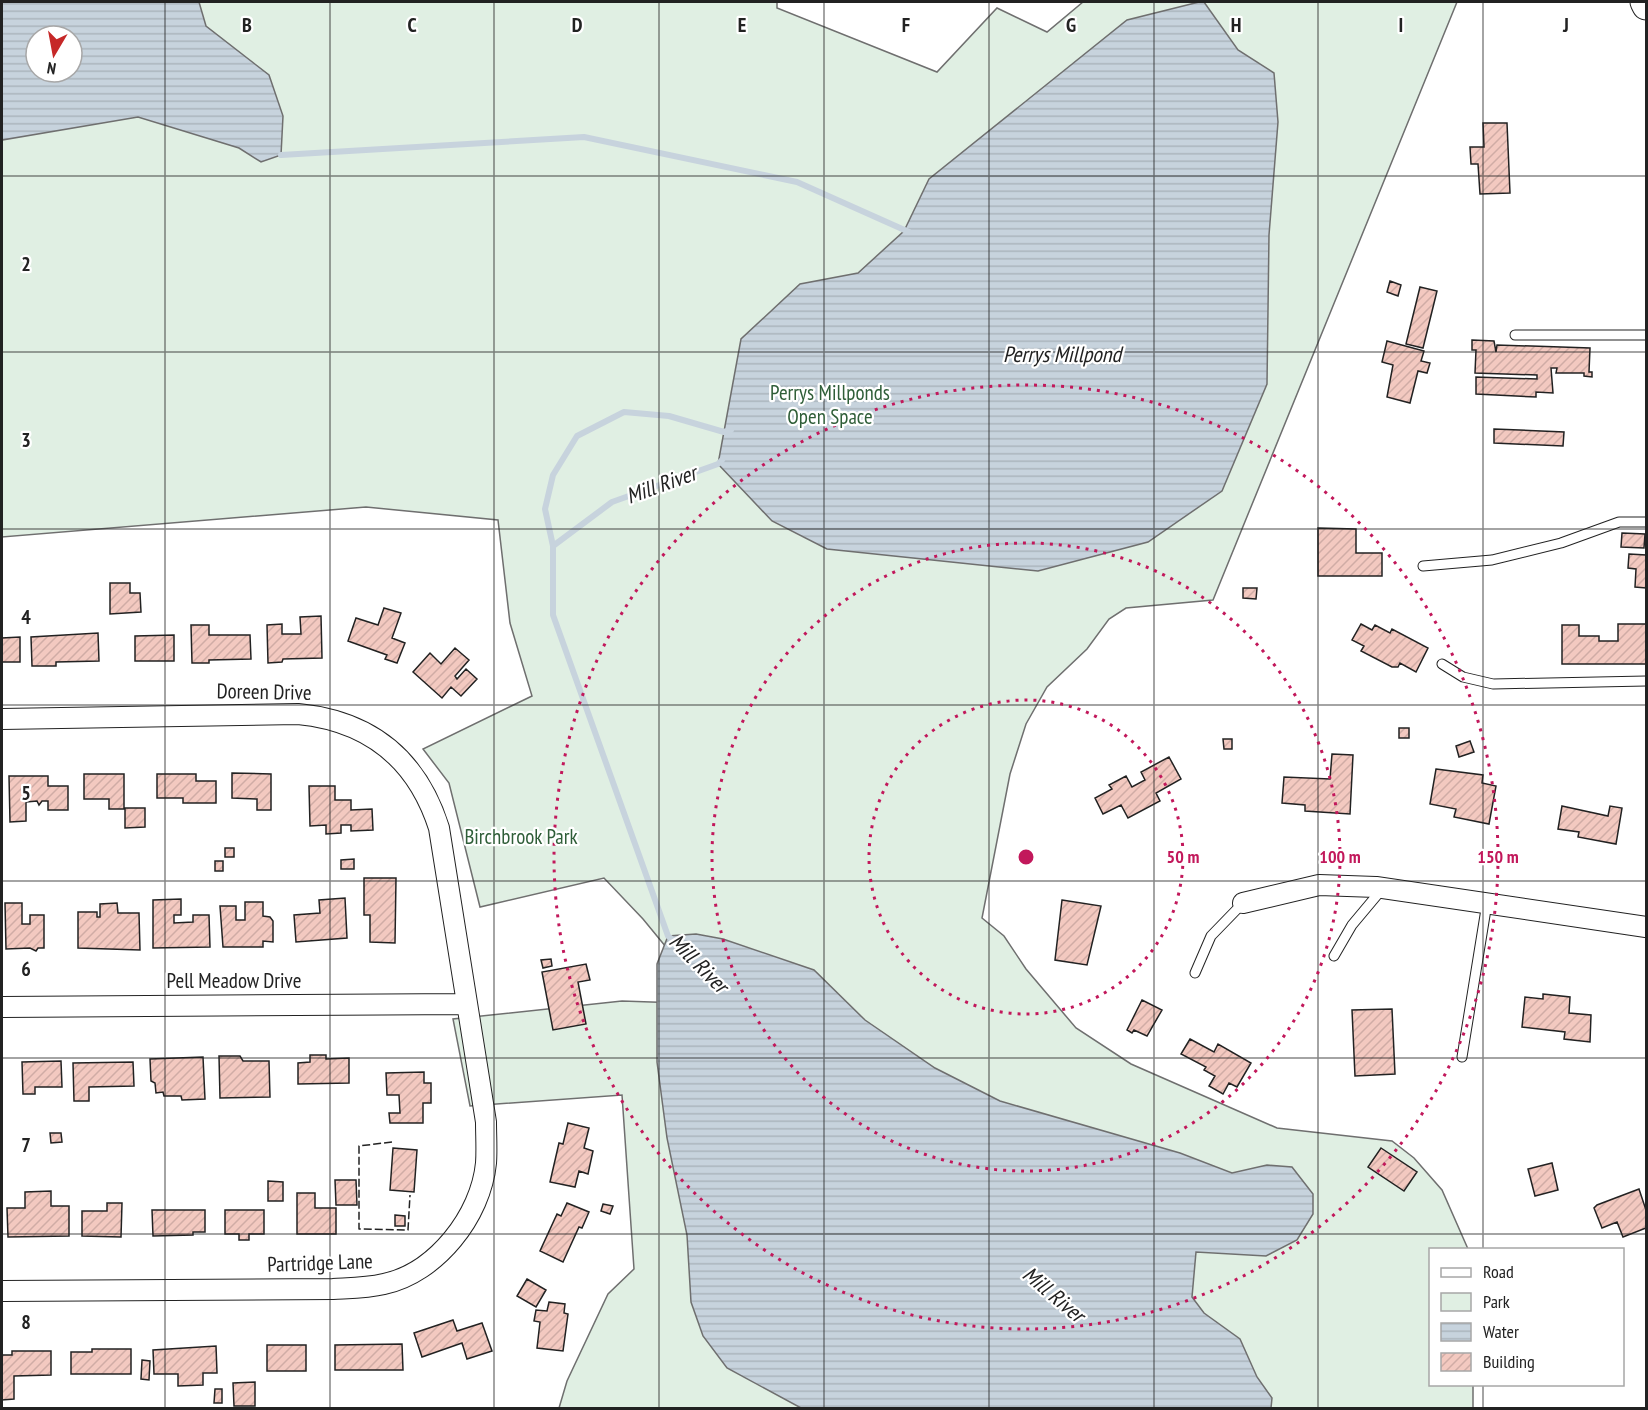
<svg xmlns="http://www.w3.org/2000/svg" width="1648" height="1410" font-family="'PT Sans Narrow',sans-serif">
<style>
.green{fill:#e0efe3;stroke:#6f6f6f;stroke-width:1.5;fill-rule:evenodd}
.water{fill:url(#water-rules);stroke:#6f6f6f;stroke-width:1.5;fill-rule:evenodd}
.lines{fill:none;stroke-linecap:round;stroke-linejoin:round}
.stream{stroke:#c7d3dd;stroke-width:6}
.building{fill:url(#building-hatch);stroke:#222;stroke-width:1.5}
.service-casing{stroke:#222;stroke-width:11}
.minor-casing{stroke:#222;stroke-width:22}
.secondary-casing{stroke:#222;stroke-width:29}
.service{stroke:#fff;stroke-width:9}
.minor{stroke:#fff;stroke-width:20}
.secondary{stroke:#fff;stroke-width:27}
.fence{stroke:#222;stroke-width:1.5;stroke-dasharray:8 3;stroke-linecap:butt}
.grid{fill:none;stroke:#222;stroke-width:1.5;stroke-opacity:0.55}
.ring{fill:none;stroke:#c2185b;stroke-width:3;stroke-dasharray:3 6}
.labels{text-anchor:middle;stroke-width:4.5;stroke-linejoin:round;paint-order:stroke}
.park-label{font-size:21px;fill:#2f5e38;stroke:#fff}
.street-label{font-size:21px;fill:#222;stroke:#fff}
.water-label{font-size:22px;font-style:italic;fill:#222;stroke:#fff}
.grid-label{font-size:20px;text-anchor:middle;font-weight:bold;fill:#222;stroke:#fff;stroke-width:4.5;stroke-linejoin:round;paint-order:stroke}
.centre{fill:#c2185b;stroke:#fff;stroke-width:3}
.ring-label{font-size:18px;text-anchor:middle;font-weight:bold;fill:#c2185b;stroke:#fff;stroke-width:4.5;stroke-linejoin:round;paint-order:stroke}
</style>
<defs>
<pattern id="water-rules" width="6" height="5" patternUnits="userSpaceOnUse" patternTransform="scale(1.5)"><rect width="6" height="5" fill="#c7d3dd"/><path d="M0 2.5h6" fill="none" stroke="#abb5bd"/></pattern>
<pattern id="building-hatch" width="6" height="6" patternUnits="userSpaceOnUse" patternTransform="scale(1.5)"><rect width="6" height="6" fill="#f3c9c0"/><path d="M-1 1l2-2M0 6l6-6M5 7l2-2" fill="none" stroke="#d0aca5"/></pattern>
</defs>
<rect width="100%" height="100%" fill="#fff"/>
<path class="green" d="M2 2H777V8L937 72 997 8 1047 32 1083 2H1457L1213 600 1126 608 1109 619 1087 649 1047 687 1026 724 1010 774 982 918 1004 936 1026 969 1076 1028 1131 1064 1277 1128 1392 1141 1414 1158 1442 1190 1468 1249 1430 1250V1384L1473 1385V1408H559L567 1381 608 1294 634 1269 622 1095 470 1106 453 1019 622 1001 680 1003 689 975 643 919 604 878 480 907 449 783 423 749 532 696 510 623 498 520 366 507 2 537ZM36 36H72V72H36Z"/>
<path class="water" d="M2 2H199L206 26 269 75 283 116 281 155 261 162 239 148 138 117 2 140ZM36 36H72V72H36Z
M1199 2H1204L1238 50 1274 73 1278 122 1269 235 1267 384 1222 491 1148 542 1038 571 827 549 772 521 718 464 741 339 800 284 858 273 904 231 929 179 1127 20Z
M696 934 723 939 814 970 865 1020 935 1068 1000 1101 1180 1153 1232 1173 1267 1165 1292 1167 1313 1194V1214L1297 1240 1266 1256 1196 1252 1192 1297 1204 1313 1240 1339 1257 1377 1272 1398 1271 1408H801L727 1368 703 1336 691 1302 687 1235 667 1138 657 1062V964L668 936Z"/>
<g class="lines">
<path class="stream" d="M281 155 584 137 797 182 909 232
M553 546 545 509 553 475 577 436 624 412 669 416 724 432 731 430
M673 940 668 936 553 615V546L612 502 718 464 722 460"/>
</g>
<path class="building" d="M1483 123H1507L1510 193 1480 194 1478 164H1471L1470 147H1484Z
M1390 281 1401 285 1398 296 1387 292Z
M1420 287 1437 291 1423 348 1406 344Z
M1472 340 1494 341 1496 352 1497 345 1590 348 1589 372H1592V377L1584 376V373H1556L1557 368H1551L1553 393 1536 392V397L1476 394V377L1537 379V375L1475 373 1476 350H1472Z
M1387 341 1424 351 1421 361 1430 363 1427 373 1418 371 1410 403 1387 397 1393 365 1382 362Z
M1494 429 1564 432 1563 446 1494 443Z
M1318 528 1356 529V553H1382V576H1318Z
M1622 533 1645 534 1644 548 1621 547Z
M1629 554 1646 555V588L1635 587 1636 569 1628 568Z
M110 583H130V593H140L141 612 110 614Z
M1243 588H1257L1256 599 1243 598Z
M384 608 401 613 392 638 405 643 397 663 385 659 387 655 348 641 356 618 378 625Z
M321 616 322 658 283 659 282 662 268 663 267 625 282 624V634H301L300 617Z
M1361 624 1372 630 1375 625 1390 633 1392 629 1428 648 1416 672 1400 663 1398 667H1392L1361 651 1364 646 1352 640Z
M1618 624H1646V664H1562V625H1579V636H1599V641H1618Z
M191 625H209V635H250L251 659 209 660V663H192Z
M98 633 99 661 56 662V666H32L31 637Z
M174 635V661H135V636Z
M20 637V662H2V638Z
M455 648 469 660 455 676 457 679 466 669 477 679 461 696 451 687 442 698 413 672 430 653 441 664Z
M1399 728H1409V738H1399Z
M1223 739H1232V749H1224Z
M1470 741 1474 752 1459 757 1456 746Z
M1332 754 1353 755 1350 814 1305 811V805L1282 803 1284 777 1330 779Z
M1169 757 1181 779 1156 793 1160 801 1128 818 1121 805 1103 814 1095 798 1112 789 1109 785 1126 776 1132 787 1145 780 1141 772Z
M1436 769 1483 775 1482 783 1496 786 1489 824 1454 817 1456 809 1430 804Z
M232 773 271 774V810H257V799L232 798Z
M84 774H124V809H109V799H84Z
M157 774H196V781H216V803H183V798H157Z
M9 776H48V786H68V810H48V801H42L39 805 37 801 26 802V821L10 822Z
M309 786H335V800H351V810L372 809 373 830 351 831V825H341V833L326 834V825L310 826Z
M1562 806 1608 816 1610 806 1622 808 1616 844 1578 837 1579 832 1558 829Z
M125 808H145V827L125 828Z
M225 848H234V857H225Z
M354 859V869H341V860Z
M215 861H223V871H215Z
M364 878H396L395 943 370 942V915H364Z
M345 898 347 938 296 942 294 915 320 913 319 900Z
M181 899V915H174V923L193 922V915H209L210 947 153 948V900Z
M1062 900 1101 906 1087 965 1055 960Z
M245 902H263V916L270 917 273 921V942L263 941V947H223L220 906H236V920H245Z
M5 903H22V924H30V915H44V948H38L36 951 30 948 6 949Z
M117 903 118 913H139L140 950 78 948V912H97V917H100V904Z
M551 959 552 966 543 968 541 960Z
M586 964 590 980 578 982 586 1024 553 1030 542 972Z
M1543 994 1570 997 1569 1013 1591 1015 1590 1042 1564 1039 1565 1032 1522 1027 1525 997 1543 999Z
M1142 1000 1162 1010 1147 1036 1134 1030 1132 1033 1127 1030Z
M1392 1009 1395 1074 1355 1076 1352 1010Z
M1190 1039 1214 1052 1218 1044 1251 1063 1237 1087 1229 1083 1223 1094 1209 1086 1215 1076 1204 1070 1206 1067 1181 1054Z
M310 1055H326V1059L349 1058V1083L298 1084V1063L310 1062Z
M219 1056H240L243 1061H269L270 1097 220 1098Z
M203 1057 205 1099 182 1100 181 1096H164L163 1092 156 1093 155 1083 151 1081 150 1059Z
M61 1061 62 1087H35V1094H23L22 1062Z
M133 1062 134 1086 89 1087V1101H74L73 1063Z
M424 1072V1083H431V1103H423V1123H390L389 1113H400L399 1095H387L386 1073Z
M568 1123 589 1128 584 1148 593 1151 588 1174 579 1171 575 1187 550 1182 559 1143 563 1144Z
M50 1133H61L62 1142 51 1143Z
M393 1148 417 1150 414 1192 390 1190Z
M1381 1148 1417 1172 1404 1191 1368 1167Z
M1552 1163 1558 1190 1535 1196 1528 1169Z
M335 1180H356L357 1205H336Z
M268 1181 283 1182V1201H268Z
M1639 1189 1646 1210V1228L1623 1237 1617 1222 1602 1228 1594 1208 1597 1205Z
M51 1191V1206H69V1236L8 1237 7 1208H25V1192Z
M297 1193H315V1208H336V1234H297Z
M107 1203H122L121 1237 82 1236V1211H107Z
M567 1203 589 1212 582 1228 579 1227 563 1262 540 1251 557 1214 561 1216Z
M603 1204 613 1206 610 1214 601 1211Z
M152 1210H205V1232H193V1235L153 1236Z
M225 1210H264V1234H249V1240H239V1234H225Z
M395 1215 405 1216V1226H395Z
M527 1279 546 1290 536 1307 517 1296Z
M549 1302 565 1304 564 1313 568 1314 563 1351 537 1348 540 1322 534 1321 536 1310 547 1311Z
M453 1320 457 1331 482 1323 492 1351 467 1359 462 1343 422 1357 414 1333Z
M402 1344 403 1370H335V1345Z
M267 1345H306V1371H267Z
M216 1346 217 1373H203V1385L178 1386V1374H154L153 1350Z
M92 1349H131V1374H71V1352H92Z
M12 1351H51V1375L14 1376V1399L2 1400V1355H12Z
M142 1360 150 1361 149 1380 141 1379Z
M255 1382V1406H234L233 1383Z
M215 1389H222V1403H214Z"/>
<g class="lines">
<defs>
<path id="service" d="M1515 335H1646
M1423 566 1492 560 1561 543 1619 522H1646
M1442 664 1463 677 1493 684 1646 681
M1334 956 1352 925 1383 888
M1195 973 1211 936 1243 903
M1462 1057 1487 903"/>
<path id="minor" d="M2 719 298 714C370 721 417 759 439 828L486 1122C486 1135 487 1150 486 1163 481 1216 436 1273 384 1284 367 1288 350 1288 333 1289L2 1291
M1243 903 1319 885 1376 887 1646 927
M2 1007 467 1004"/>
<path id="secondary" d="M1644 2 1646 6"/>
</defs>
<use href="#service" class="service-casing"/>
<use href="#minor" class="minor-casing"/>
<use href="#secondary" class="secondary-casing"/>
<use href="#service" class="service"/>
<use href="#minor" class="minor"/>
<use href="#secondary" class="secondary"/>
<path class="fence" d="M392 1142 359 1146V1229L408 1230 410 1195"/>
</g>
<path class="grid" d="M165 2V1408M330 2V1408M494 2V1408M659 2V1408M824 2V1408M989 2V1408M1154 2V1408M1318 2V1408M1483 2V1250M2 176H1646M2 352H1646M2 529H1646M2 705H1646M2 881H1646M2 1058H1646M2 1234H1646M1483 1384V1408"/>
<g class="ring">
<circle cx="1026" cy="857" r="157"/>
<circle cx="1026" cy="857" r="314"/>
<circle cx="1026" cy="857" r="472"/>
</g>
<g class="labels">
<g class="park-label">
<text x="830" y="400">Perrys Millponds<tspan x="830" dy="24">Open Space</tspan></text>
<text x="521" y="844">Birchbrook Park</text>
</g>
<g class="street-label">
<text transform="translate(264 692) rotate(1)" y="7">Doreen Drive</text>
<text x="234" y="988">Pell Meadow Drive</text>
<text transform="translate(320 1263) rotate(-2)" y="7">Partridge Lane</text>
</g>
<g class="water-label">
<text x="1062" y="362">Perrys Millpond</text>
<text transform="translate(661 484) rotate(-20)" y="8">Mill River</text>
<text transform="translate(699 963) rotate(45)" y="8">Mill River</text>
<text transform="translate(1054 1294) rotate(40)" y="8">Mill River</text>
</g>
</g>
<g class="grid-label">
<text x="247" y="32">B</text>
<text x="412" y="32">C</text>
<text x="577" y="32">D</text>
<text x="742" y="32">E</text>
<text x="906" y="32">F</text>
<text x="1071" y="32">G</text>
<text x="1236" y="32">H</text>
<text x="1401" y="32">I</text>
<text x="1566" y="32">J</text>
<text x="26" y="271">2</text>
<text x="26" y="447">3</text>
<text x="26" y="624">4</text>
<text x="26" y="800">5</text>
<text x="26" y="976">6</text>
<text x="26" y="1152">7</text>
<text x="26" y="1329">8</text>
</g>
<circle cx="1026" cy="857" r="9" class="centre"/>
<g class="ring-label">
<text x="1183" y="863">50 m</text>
<text x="1340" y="863">100 m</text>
<text x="1498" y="863">150 m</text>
</g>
<rect width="1648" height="1410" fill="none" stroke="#222222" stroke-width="6"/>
<rect x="1429" y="1248" width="195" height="138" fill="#ffffff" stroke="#a7a7a7" stroke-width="1.5"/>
<rect x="1441" y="1268" width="30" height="9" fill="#ffffff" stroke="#a7a7a7" stroke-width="1.5"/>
<text x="1483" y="1278" font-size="18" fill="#222222">Road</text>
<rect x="1441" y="1293" width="30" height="18" fill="#e0efe3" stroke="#a7a7a7" stroke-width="1.5"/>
<text x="1483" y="1308" font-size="18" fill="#222222">Park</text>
<rect x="1441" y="1323" width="30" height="18" fill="url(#water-rules)" stroke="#a7a7a7" stroke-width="1.5"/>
<text x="1483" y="1338" font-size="18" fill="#222222">Water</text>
<rect x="1441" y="1353" width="30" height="18" fill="url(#building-hatch)" stroke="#a7a7a7" stroke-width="1.5"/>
<text x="1483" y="1368" font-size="18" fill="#222222">Building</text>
<g transform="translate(54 54) rotate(190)"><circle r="28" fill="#ffffff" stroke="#a7a7a7" stroke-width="1.5"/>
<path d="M0-4.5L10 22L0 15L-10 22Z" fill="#c62828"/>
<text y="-9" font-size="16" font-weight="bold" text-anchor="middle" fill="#222222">N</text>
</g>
</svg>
